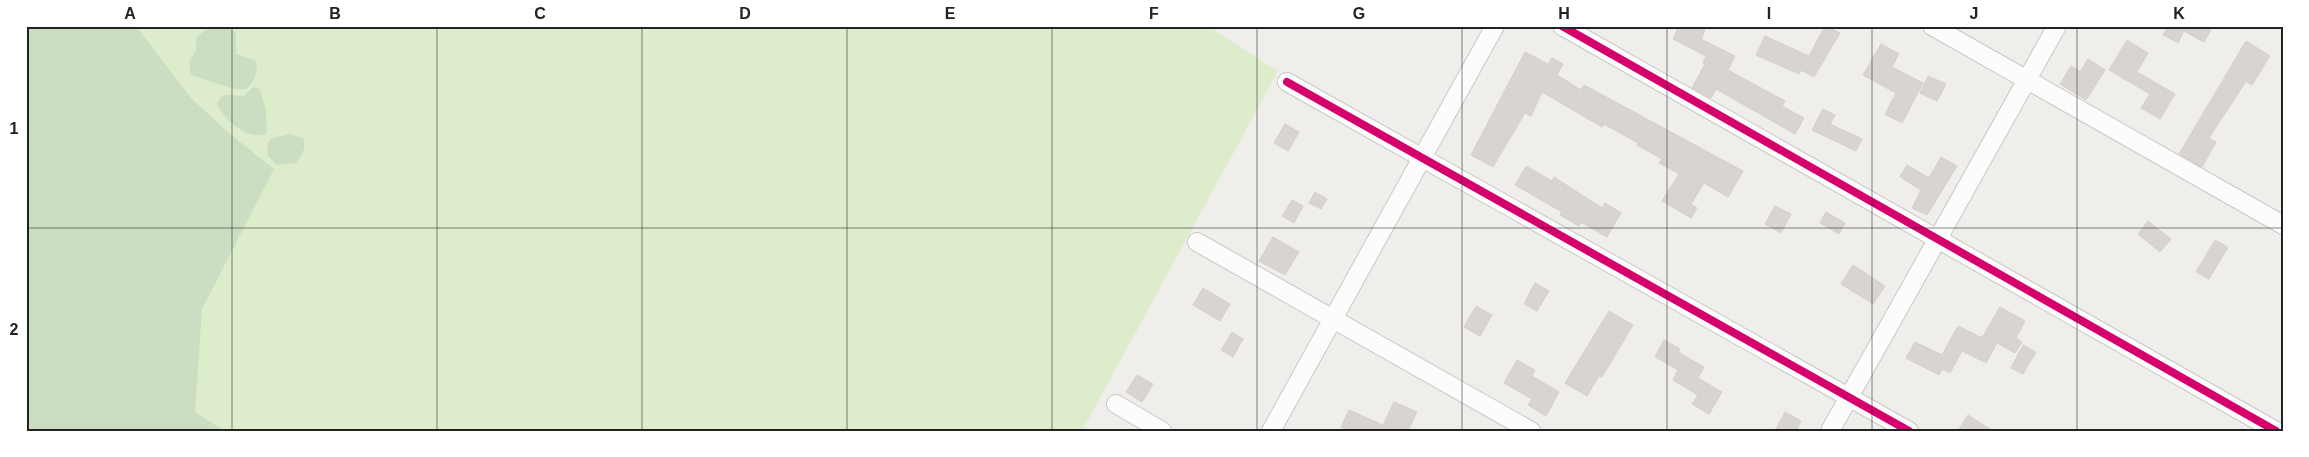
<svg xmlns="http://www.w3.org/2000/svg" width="2309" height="457" font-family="Arial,sans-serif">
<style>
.grass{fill:#ddeccb}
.forest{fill:#cbdec1}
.building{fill:#d7d4d2;stroke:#d3d0cc}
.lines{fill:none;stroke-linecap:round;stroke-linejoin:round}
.minor-casing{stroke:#c9c8c7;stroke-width:20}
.minor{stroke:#fdfcfc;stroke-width:18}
.cycleway-casing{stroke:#fff;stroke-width:11}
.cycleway{stroke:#d6006c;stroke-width:8}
.grid{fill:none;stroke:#222;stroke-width:1;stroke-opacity:0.55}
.neatline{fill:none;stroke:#222;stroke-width:2}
.grid-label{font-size:16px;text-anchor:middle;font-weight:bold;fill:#222}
</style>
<rect width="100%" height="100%" fill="#f0eeeb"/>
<path class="grass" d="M26 26H1208L1278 71 1082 431H26Z"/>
<path class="forest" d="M26 26H136L191 98 230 134 274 169 202 309 195 412 225 431H26Z
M212 26 232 29 236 34V54L255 60C260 70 254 81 247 89H234L191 75 189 62 196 50V37Z
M253 87 259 89C264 98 269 124 266 134 246 140 226 121 217 104 222 90 232 96 244 96Z
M291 134 304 139C306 148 302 156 296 162L298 163 277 165 268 156 267 143 272 138Z"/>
<path class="building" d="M1679 26H1697L1705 30 1701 39 1735 56 1728 70 1785 101 1782 106 1804 118 1795 134 1716 89 1711 98 1692 88 1705 64 1703 63 1706 56 1673 39Z
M1825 26 1840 33 1814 77 1801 70 1799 74 1756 55 1765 36 1809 56Z
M2168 26H2213L2204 42 2184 31 2178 43 2163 35Z
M2127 40 2148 53 2137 72 2175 94 2160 119 2141 108 2150 94 2109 70Z
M2246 41 2270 56 2252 85 2246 81 2209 138 2216 142 2202 167 2179 154Z
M1881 44 1899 54 1892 67 1923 83 1902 123 1885 114 1896 93 1863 75Z
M1525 52 1548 64 1552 58 1563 64 1557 75 1581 90 1584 85 1743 171 1728 197 1704 183 1691 204 1697 208 1691 218 1662 201 1679 174 1659 163 1662 159 1637 145 1638 143 1604 124 1602 127 1542 92 1531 116 1525 113 1493 167 1471 155Z
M2088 59 2105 70 2086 100 2060 84 2071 66 2080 72Z
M1928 76 1946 84 1937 101 1920 93Z
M1823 109 1835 115 1830 124 1862 139 1856 151 1812 130Z
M1285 124 1299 132 1288 151 1274 143Z
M1941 157 1957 166 1927 215 1912 208 1921 190 1900 177 1907 165 1929 178Z
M1526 166 1552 181 1554 177 1602 208 1605 203 1621 213 1607 237 1581 222 1579 226 1560 215 1562 212 1515 185Z
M1315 192 1327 199 1321 209 1309 203Z
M1292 200 1303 206 1294 223 1282 216Z
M1775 206 1791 214 1781 233 1765 224Z
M1826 212 1845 223 1839 234 1820 223Z
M2148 221 2171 239 2160 252 2138 234Z
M1273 237 1299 252 1285 275 1259 261Z
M2215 240 2228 247 2209 279 2196 272Z
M1853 265 1885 286 1873 304 1841 284Z
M1535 283 1549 291 1537 311 1524 304Z
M1203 288 1230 304 1220 321 1193 305Z
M1476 306 1492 315 1480 336 1464 327Z
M2000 307 2025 321 2016 338 2022 342 2015 353 1997 343 1986 363 1962 351 1950 373 1942 369 1939 375 1906 358 1915 342 1942 355 1958 326 1982 338Z
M1609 311 1633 325 1602 377 1599 376 1587 396 1565 383Z
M1232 332 1243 339 1233 357 1221 350Z
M1664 340 1680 349 1678 352 1704 367 1698 378 1722 392 1709 414 1692 404 1698 395 1673 380 1678 370 1655 357Z
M2023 345 2036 352 2023 374 2011 368Z
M1517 360 1535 370 1532 376 1559 392 1546 416 1528 405 1532 399 1504 383Z
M1137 375 1153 384 1142 402 1126 392Z
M1394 402 1417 412 1408 431H1350L1341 427 1349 410 1383 425Z
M1785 412 1801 421 1796 431H1775Z
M1968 415 1993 431H1958Z"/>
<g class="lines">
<defs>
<path id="minor" d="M1562 26 2276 431
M1932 26 2283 225
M1287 82 1909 431
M1197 242 1531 431
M1116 404 1162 431
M1271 431 1495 26
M1830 431 2057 26"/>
</defs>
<use href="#minor" class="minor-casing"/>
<use href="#minor" class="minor"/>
<defs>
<path id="cycleway" d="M1562 26 2276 431
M1287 82 1909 431"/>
</defs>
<use href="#cycleway" class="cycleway-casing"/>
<use href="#cycleway" class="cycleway"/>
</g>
<path class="grid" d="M232 26V431M437 26V431M642 26V431M847 26V431M1052 26V431M1257 26V431M1462 26V431M1667 26V431M1872 26V431M2077 26V431M26 228H2283"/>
<rect width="2309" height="457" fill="none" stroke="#ffffff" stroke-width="55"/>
<rect x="28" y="28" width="2254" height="402" class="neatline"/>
<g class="grid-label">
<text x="130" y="19">A</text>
<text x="335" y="19">B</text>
<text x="540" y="19">C</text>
<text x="745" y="19">D</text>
<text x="950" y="19">E</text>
<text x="1154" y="19">F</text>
<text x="1359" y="19">G</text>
<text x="1564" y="19">H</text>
<text x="1769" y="19">I</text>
<text x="1974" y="19">J</text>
<text x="2179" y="19">K</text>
<text x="14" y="134">1</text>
<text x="14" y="335">2</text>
</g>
</svg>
